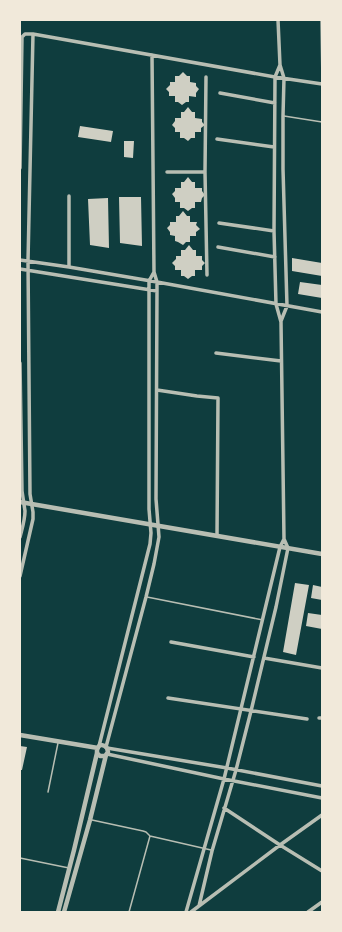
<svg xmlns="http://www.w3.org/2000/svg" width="342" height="932" font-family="Commissioner,sans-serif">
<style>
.building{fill:#cfcfc3}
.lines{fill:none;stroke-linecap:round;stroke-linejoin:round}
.service{stroke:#b8beb3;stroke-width:1.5}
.minor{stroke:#b8beb3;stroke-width:3.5}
.tertiary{stroke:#b8beb3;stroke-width:4.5}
</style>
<rect width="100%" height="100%" fill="#0f3d3e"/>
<path class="building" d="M183 72 187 76H190V82L196 83V86L199 89 196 93V97L189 96V102H186L182 105 178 102H175V96H169V92L166 89 170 85V82H175V76H179Z
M188 107 192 112H195V118L202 119V122L205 125 201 128V132H195V138H191L188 141 184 138H180V132H175V128L172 125 175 121V118H181V112H184Z
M80 126 113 131 111 142 78 137Z
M124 141H134L133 158 124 157Z
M188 177 192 182H195V188H202V191L205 195 202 198 201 202H195V208H192L188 211 184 208H180V202H175V198L172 194 175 191V188H181V182H184Z
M119 197H141L142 246 120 243Z
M108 198 109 248 90 245 88 199Z
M183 211 187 216H190V222H197L196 225 200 229 196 232V236H190V242H186L183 245 178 242 175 241V236L170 235V232L167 228 170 225V222H176V216H179Z
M189 245 193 250H196V256H202V260L205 263 202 266V270H195V276H192L188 279 184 276H181V270H175V266L172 263 176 259V256H181V250H185Z
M292 258 322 263V276L292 271Z
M300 282 322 285V298L298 294Z
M295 583 309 585 296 655 283 652Z
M313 585 322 587V600L311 598Z
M308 613 322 615V629L306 626Z
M20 746 27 747 22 770H20Z"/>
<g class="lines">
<path class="service" d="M321 20 322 84
M284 116 322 122
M147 597 263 620
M48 792 58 743
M92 820 143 831 146 832 150 836 211 850
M20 858 69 868
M129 912 150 836"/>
<path class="minor" d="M278 20 280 65 284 78 283 116V169L287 306 281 321
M206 77 205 172 207 275
M220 93 275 103
M217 139 274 147
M20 168 22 37 25 34H33L275 77 322 84
M167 172H205
M69 196V267
M219 223 274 231
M218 247 275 257
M20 260 69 267 157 282 322 312
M20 269 157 291
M216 353 281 361
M20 363 22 491C23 498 24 504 25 511 25 520 22 529 20 537
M157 390 197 396 218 398 217 536
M20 576 33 519V512L30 494 28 261 33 34
M171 642 254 657
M264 658 322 668
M168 698 307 719
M319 718H322
M99 746 150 544 151 533 149 509V281L154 272
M106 747 146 597 154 564 159 537 156 499 157 291V282L154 272 152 55
M107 748 227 768 322 786
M107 754 224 779 322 798
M224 808 280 845 322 871
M199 906 212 851 236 770 251 711 276 607 288 548 284 539
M186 912 224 779 280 547 284 539 281 322 276 304 274 231 275 77 280 65
M191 912 280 845 322 815
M308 912 322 902"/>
<path class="tertiary" d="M20 502 322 554
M20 735 98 748
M58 912 74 850 97 753V749C99 744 103 744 107 748L108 752 105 756H100L97 753
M64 912 90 820 106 755"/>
</g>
<rect width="342" height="932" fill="none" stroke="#f1e9da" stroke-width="42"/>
</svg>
